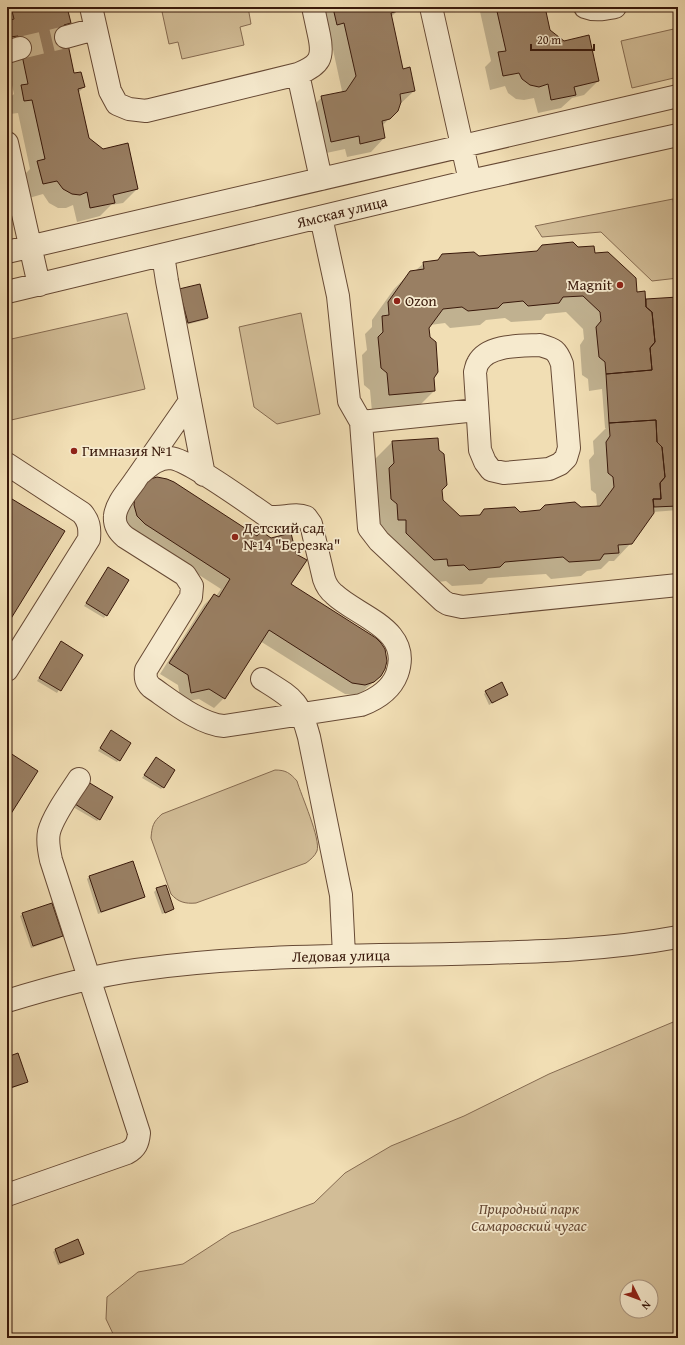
<svg xmlns="http://www.w3.org/2000/svg" width="685" height="1345" font-family="'Gentium Book Plus',serif">
<style>
.green{fill:#d2bd97;stroke:#866b51;fill-rule:evenodd}
.shadow{fill:#0003}
.building{fill:#997f63;stroke:#39190b}
.lines{fill:none;stroke-linecap:round;stroke-linejoin:round}
.minor-tunnel{stroke:#ccb792;stroke-width:22;stroke-dasharray:22 11;stroke-linecap:butt}
.minor-casing{stroke:#674a35;stroke-width:24}
.minor{stroke:#f6eace;stroke-width:22}
.poi-dot{fill:#8f2418;stroke:#f6eace;stroke-width:1.5}
.labels{text-anchor:middle;stroke-width:3.5;stroke-linejoin:round;paint-order:stroke}
.street-label{font-size:15px;fill:#39190b;stroke:#f6eace}
.poi-label{font-size:15px;fill:#39190b;stroke:#f6eace;text-anchor:start}
.park-label{font-size:15px;font-style:italic;fill:#674a35;stroke:#f6eace}
</style>
<rect width="100%" height="100%" fill="#f1deb4"/>
<filter id="stains"><feTurbulence type="fractalNoise" baseFrequency=".005" numOctaves="4"/><feColorMatrix values="0 0 0 0 .2 0 0 0 0 .09 0 0 0 0 .02 0 0 0 .5 -.17"/></filter>
<radialGradient id="worn" r=".72"><stop offset=".6" stop-color="#630" stop-opacity="0"/><stop offset="1" stop-color="#630" stop-opacity=".3"/></radialGradient>
<path class="green" d="M161 7H248L251 24 240 27 244 45 182 59 178 42 169 44Z
M678 28V77L632 88 621 41Z
M673 199 678 241V278L652 281 601 232 542 237 535 226Z
M127 313 145 389 7 421V340Z
M301 313 320 414 277 424 254 407 239 327Z
M275 770C286 770 290 773 297 781 301 795 321 839 317 851 315 856 310 860 306 863L196 903C185 904 178 902 171 894L151 838C152 826 153 822 162 814Z
M678 1020V1338H115L106 1319 107 1297 138 1272 183 1264 231 1233 314 1203 345 1173 391 1146 464 1116 549 1074ZM627 1287H651V1311H627Z"/>
<path class="shadow" d="M7 7H59L60 10 70 23 64 29 74 74 84 87 78 93 88 139 137 189 123 203 111 205 100 216 77 222 73 205 66 208H58L49 203 43 194 29 198 24 175 30 169 18 113 10 114 7 100 14 94 7 63Z
M324 7H396L397 11 391 17 402 70 414 91 399 105 397 110 382 126 384 138 371 152 347 157 345 149 317 155 308 111 322 97 341 93 342 91 330 36 323 38 320 23 326 17Z
M479 7H544L549 31 598 81 584 95 572 98 561 108 538 113 534 98 524 100 516 99 508 93 505 86 490 90 485 67 491 61Z
M578 248 594 254 645 302 646 300 678 298V510L653 512 631 543 614 561H609L601 569 587 571 581 576 551 579 546 574 488 578 482 584 452 586 446 581 431 583 381 537 380 521 374 517 372 486 377 481 375 459 392 442 441 490 442 500 459 517 478 516 484 510 520 513 595 507 597 505 596 494 591 490 589 460 594 454 593 441 606 428H605L602 389 589 391 588 379 582 375 580 345 584 339 583 329 566 312 546 314 541 320 511 322 505 318 486 320 480 325 450 328 445 323 430 325 428 328 434 391 417 408 372 412 370 390 364 385 362 355 367 350 365 334 372 327V320L394 289 411 272 415 271 424 263Z
M180 290 207 318 205 320 185 325Z
M145 483 256 536 261 532 290 584 381 676 362 692 355 695 345 694 338 690 260 641 224 698 214 708 199 699 181 702 178 685 160 674 204 605 214 595 216 596 221 589 135 534 128 526 124 516Z
M108 568 128 580 104 618 84 606Z
M59 645 81 655 57 693 37 681Z
M486 692 507 695 489 705 484 694Z
M111 731 119 760 117 762 98 751Z
M156 758 163 787 161 789 142 778Z
M86 785 99 819 97 821 73 807Z
M133 863 144 897 141 899 98 914 87 879 89 877Z
M157 889 173 909 171 911 162 914 154 892Z
M23 914 62 935 60 938 31 948 20 916Z
M7 1058 27 1082 24 1084 7 1090Z
M78 1240 83 1253 81 1256 58 1265 53 1252 55 1250Z"/>
<path class="building" d="M11 7H60V9L67 7 71 23 64 25 74 73 81 72 85 87 78 89 89 138 103 149 128 143 138 189 113 195 115 203 90 208 87 192 80 195 72 194 63 189 57 181 43 184 37 161 45 159 32 100 24 101 21 85 28 84 18 36 10 37 7 24V21L14 19Z
M340 7H397L398 11 391 13 403 69 410 67 415 91 400 94 401 102 398 111 390 119 382 121 385 138 360 144 359 136 331 142 321 96 346 91 356 76 344 23 337 25 333 8Z
M496 7H545L550 30 564 41 589 35 599 81 574 87 576 95 551 100 548 84 539 87 530 85 522 79 519 73 503 76 498 52 506 51Z
M573 242 578 247 594 246 595 253 608 252 636 278 637 292 645 291 646 307 652 312 655 342 650 348 652 370 606 374 605 362 599 357 596 327 601 321 600 312 583 296 563 297 559 303 528 306 523 301 503 303 498 308 468 311 462 307 443 309 429 328 430 337 436 342 438 372 434 378 435 391 389 395 387 373 381 368 378 337 383 332 382 316 389 315 388 302 410 271 424 269 423 262 438 260 442 254 474 252 479 256 537 251 542 245Z
M200 284 208 318 188 323 179 289Z
M678 297V506L654 507 653 499H661L660 483 665 477 662 447 657 442 656 420 609 423 606 374 652 370 650 348 655 342 652 312 646 307V299Z
M656 420 657 442 662 447 665 477 660 483 661 499H653L654 513 632 544 618 545 619 553 604 554 600 560 569 562 563 557 505 562 500 567 469 570 464 565 448 566 447 559 434 560 406 533V520H398L397 504 391 499 389 468 394 463 392 441 438 438 439 450 444 454 447 485 442 490 443 500 460 516 480 515 484 509 515 507 520 512 540 510 545 505 575 502 581 507 600 506 614 487 613 477 608 473 606 442 610 436 609 423Z
M157 477 167 479 174 482 257 536 261 531 271 538 291 533 296 554 307 560 291 584 376 638 381 643 385 649 387 661 385 669 381 676 374 682 365 685 352 683 269 630 225 699 209 689 191 693 188 675 169 663 214 594 219 597 230 579 145 524 137 516 134 505 135 495 147 480Z
M7 496 65 531 7 625Z
M108 567 129 580 107 616 86 603Z
M61 641 83 655 61 691 39 678Z
M502 682 508 695 492 703 485 691Z
M111 730 131 743 120 761 100 748Z
M7 751 38 771 7 820Z
M156 757 175 770 164 788 144 775Z
M88 782 113 797 100 820 75 804Z
M133 861 145 897 101 912 89 876Z
M166 885 174 909 165 913 156 888Z
M52 903 63 936 33 946 22 913Z
M18 1053 28 1082 7 1089V1057Z
M78 1239 84 1254 60 1263 55 1249Z"/>
<g class="lines">
<path class="minor-tunnel" d="M20 48 66 37"/>
<defs>
<path id="minor" d="M91 7 110 91 117 104 129 109 146 111 298 74C320 65 324 58 319 35 317 26 315 16 313 7
M431 7 470 181
M585 7C595 11 604 9 615 7
M66 37 95 29
M7 52 20 48
M298 74 321 179
M7 143 39 285
M321 217 338 296 349 401 361 422 369 528 379 541 443 601 448 604 462 607 678 585
M7 252 678 96
M163 255 167 281 204 475
M7 292 470 181 678 135
M540 345C554 349 557 350 562 364L569 448 566 458 560 464 549 469 504 473 491 470 485 462 480 450 475 372C476 369 476 366 478 363 488 344 522 346 540 345Z
M361 422 477 410
M7 464 82 513C89 521 90 528 89 539L7 670
M141 473C150 465 158 458 170 458 188 459 249 504 267 516 280 520 294 512 306 517L311 524 324 579C326 585 329 590 334 594 358 617 413 629 397 674 391 690 377 699 361 705L224 726C201 725 170 700 151 687 146 682 145 678 146 670L191 597 192 586 185 575 125 537C119 532 114 525 115 516 116 503 129 490 136 479 154 453 172 427 190 401
M262 679C294 699 299 700 309 737L341 895 344 955
M7 1001C49 988 92 976 136 970 240 955 346 956 451 954 527 952 603 951 678 937
M7 1195 127 1153C136 1148 138 1143 139 1133L51 860C49 851 47 841 49 832 53 816 70 793 79 779"/>
</defs>
<use href="#minor" class="minor-casing"/>
<use href="#minor" class="minor"/>
</g>
<g class="poi-dot">
<circle cx="620" cy="285" r="4"/>
<circle cx="397" cy="301" r="4"/>
<circle cx="74" cy="451" r="4"/>
<circle cx="235" cy="537" r="4"/>
</g>
<g class="labels">
<g class="street-label">
<text transform="translate(342 212) rotate(-14)" y="5">Ямская улица</text>
<text transform="translate(341 956) rotate(-1)" y="5">Ледовая улица</text>
</g>
<g class="poi-label">
<text x="612" y="290" text-anchor="end">Magnit</text>
<text x="405" y="306">Ozon</text>
<text x="82" y="456">Гимназия №1</text>
<text x="243" y="533">Детский сад<tspan x="243" dy="17">№14 "Березка"</tspan></text>
</g>
<g class="park-label">
<text x="529" y="1214">Природный парк<tspan x="529" dy="17">Самаровский чугас</tspan></text>
</g>
</g>
<rect width="685" height="1345" fill="none" stroke="#f1deb4" stroke-width="24"/>
<rect x="8" y="8" width="669" height="1329" fill="none" stroke="#39190b" stroke-width="2"/>
<rect x="12" y="12" width="661" height="1321" fill="none" stroke="#39190b"/>
<g transform="translate(639 1299) rotate(132)"><circle r="19" fill="#f6eace" stroke="#aa9680"/>
<path d="M0-3L7 15L0 10L-7 15Z" fill="#8f2418"/>
<text y="-6" font-size="11" font-weight="bold" text-anchor="middle" fill="#39190b">N</text>
</g>
<path d="M531 44v6h63v-6" fill="none" stroke="#39190b" stroke-width="2"/>
<text x="537" y="44" font-size="12" fill="#39190b" stroke="#f6eace" stroke-width="3" paint-order="stroke">20 m</text>
<rect width="100%" height="100%" filter="url(#stains)"/>
<rect width="100%" height="100%" fill="url(#worn)"/>
</svg>
